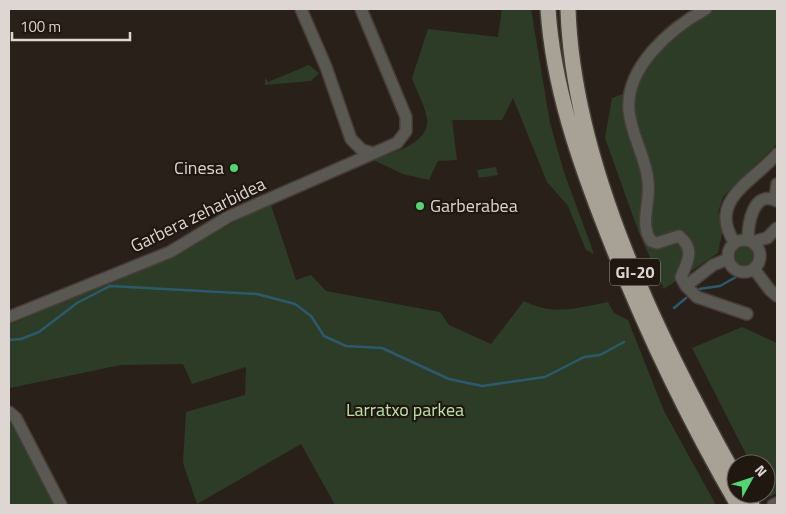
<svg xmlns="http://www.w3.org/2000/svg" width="786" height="514" font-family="'Titillium Web',sans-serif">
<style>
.green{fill:#2d3c26}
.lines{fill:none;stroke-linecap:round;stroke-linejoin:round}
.stream{stroke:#2c5a6d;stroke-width:2.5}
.minor-casing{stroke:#473d37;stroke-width:14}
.highway-casing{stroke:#473d37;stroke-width:18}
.minor{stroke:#5a5853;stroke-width:11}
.highway{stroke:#a7a295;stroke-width:15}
.poi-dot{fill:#53d672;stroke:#201711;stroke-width:2}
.labels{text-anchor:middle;stroke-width:4.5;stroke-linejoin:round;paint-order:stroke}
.shield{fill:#201711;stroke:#a49d98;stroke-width:1}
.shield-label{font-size:16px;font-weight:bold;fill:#ddd6d2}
.poi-label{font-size:18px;fill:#ddd6d2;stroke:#201711;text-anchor:end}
.street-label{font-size:18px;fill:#ddd6d2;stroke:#201711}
.park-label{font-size:18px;fill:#bce3a9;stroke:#201711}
</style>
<rect width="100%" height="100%" fill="#2a201a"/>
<path class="green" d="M502 9H531L550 123 564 172 594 254 586 250 568 206 547 182 513 98 502 120H452L457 160 438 161 429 180 403 174 373 160C392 153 435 143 426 114 423 102 416 90 412 78L428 29 498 37Z
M709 9H777V144L723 197 718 212 723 229 718 253 664 289 639 233 605 138 612 98 623 94 631 112C639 61 669 37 709 9Z
M309 65 319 73 311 81 265 85V77L268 82Z
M496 167 498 175 479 178 477 170Z
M271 205 296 280 311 275 326 291 440 312 449 325 491 344 524 301C554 316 576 308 608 302L614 313 628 320 664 411 716 505H335L301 444 197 504 183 463 186 412 245 395 246 367 192 384 183 364 121 365 10 388 9 325 159 261 258 210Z
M733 256a11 11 0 1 1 22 0a11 11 0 1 1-22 0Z
M742 327 777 343V493L769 497 766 492V464H751L692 348Z
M9 417 14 422 56 505H9Z"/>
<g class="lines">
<path class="stream" d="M699 289 720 286 736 277
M674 308 686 298
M9 340 21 339 39 332 77 303 110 286 257 294 295 304 311 316 324 336 346 346 382 348 449 379 482 386 545 377 584 357 600 355 624 342"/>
<defs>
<path id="minor" d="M301 9 326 67 351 139 362 150 373 153
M775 200 777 184
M748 240C748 224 753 189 777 201
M728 256a16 16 0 1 1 32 0a16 16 0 1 1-32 0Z
M752 242 767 238 777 228
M735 243C706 201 753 182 777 154
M728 259 713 265 686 286 697 297 747 314
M754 269 770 290 777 296
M686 286 681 277C688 261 695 249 679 236L657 243 651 241C639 223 651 201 648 181 646 157 631 135 629 111 625 67 671 28 706 9
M9 317 170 252 228 217 397 143 406 131V117L361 9
M9 412 16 418 61 505
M773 505 777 503"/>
<path id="highway" d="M548 9C553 86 579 161 607 232 644 327 687 417 738 505
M568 9C573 166 660 342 736 478
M745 494 752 505"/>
</defs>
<use href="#minor" class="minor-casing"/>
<use href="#highway" class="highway-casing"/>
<use href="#minor" class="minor"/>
<use href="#highway" class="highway"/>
</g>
<g class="poi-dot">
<circle cx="234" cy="168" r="5"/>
<circle cx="420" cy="206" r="5"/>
</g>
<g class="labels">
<rect class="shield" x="610" y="258.5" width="50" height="27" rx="4"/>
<g class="shield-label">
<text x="635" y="278">GI-20</text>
</g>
<g class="poi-label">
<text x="224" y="174">Cinesa</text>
<text x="430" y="212" text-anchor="start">Garberabea</text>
</g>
<g class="street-label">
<text transform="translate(198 215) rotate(-26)" y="6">Garbera zeharbidea</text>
</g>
<g class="park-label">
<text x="405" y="416">Larratxo parkea</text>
</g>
</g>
<rect width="786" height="514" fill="none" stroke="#ddd6d2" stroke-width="20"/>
<g transform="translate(751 479) rotate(50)"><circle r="24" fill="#201711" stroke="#6c635e"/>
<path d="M0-4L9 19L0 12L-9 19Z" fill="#53d672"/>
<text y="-8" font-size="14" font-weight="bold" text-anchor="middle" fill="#ddd6d2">N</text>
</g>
<path d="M12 32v8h118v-8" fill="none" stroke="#ddd6d2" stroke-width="2.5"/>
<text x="20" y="32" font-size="15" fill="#ddd6d2" stroke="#201711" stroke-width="4" paint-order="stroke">100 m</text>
</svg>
